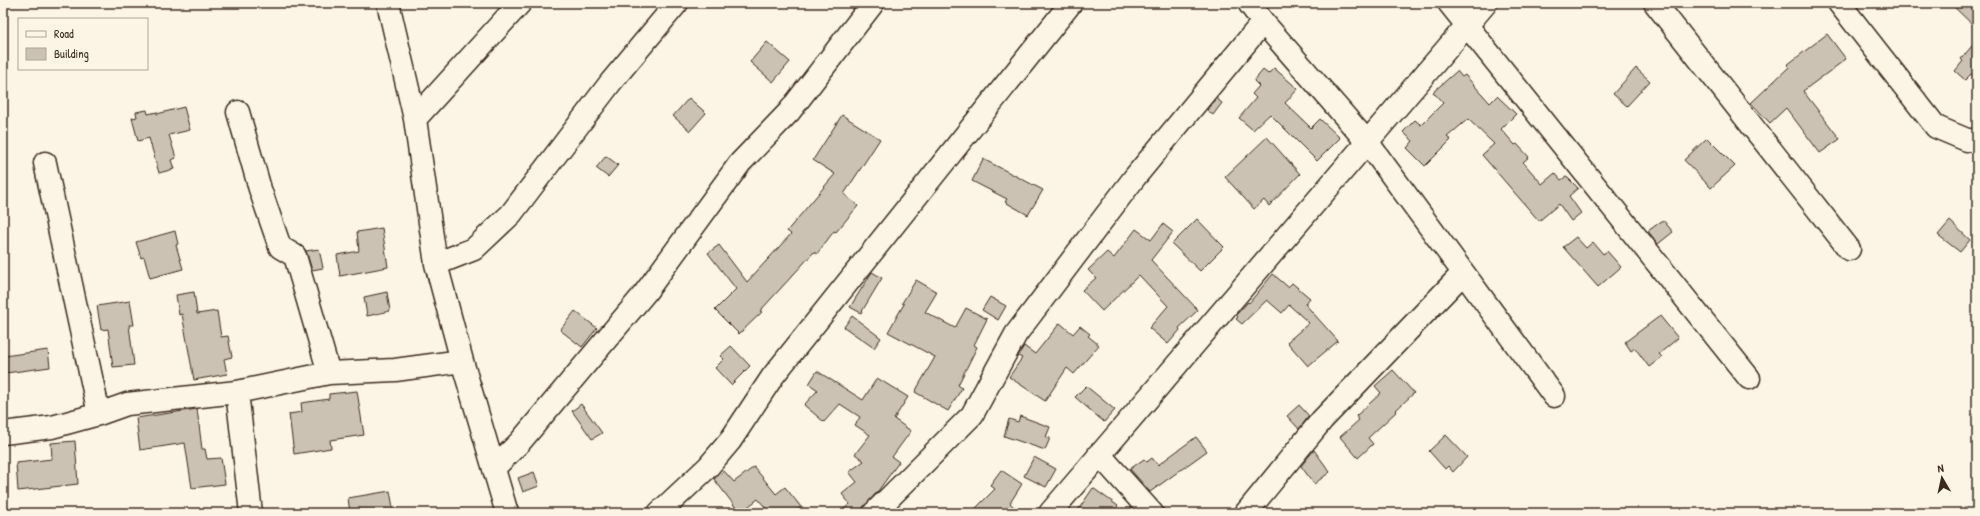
<svg xmlns="http://www.w3.org/2000/svg" width="1980" height="516" font-family="'Patrick Hand',sans-serif">
<style>
.building{fill:#ccc2b3;stroke:#3b2a1e}
.lines{fill:none;stroke-linecap:round;stroke-linejoin:round}
.minor-casing{stroke:#3b2a1e;stroke-width:25}
.minor{stroke:#fcf5e5;stroke-width:22}
</style>
<rect width="100%" height="100%" fill="#fcf5e5"/>
<filter id="ink" filterUnits="userSpaceOnUse"><feTurbulence type="fractalNoise" baseFrequency=".025" numOctaves="2"/><feDisplacementMap in="SourceGraphic" scale="8" xChannelSelector="R" yChannelSelector="G"/><feConvolveMatrix kernelMatrix="1 2 1 2 8 2 1 2 1" color-interpolation-filters="sRGB"/></filter>
<g filter="url(#ink)">
<path class="building" d="M1950 3H1977V29Z
M1827 34 1846 59 1803 91 1840 139 1820 153 1786 108 1770 123 1751 103 1789 67 1787 65Z
M1977 40V79L1971 74 1965 80 1955 71 1963 61 1961 59Z
M767 42 790 62 773 82 750 62Z
M1274 68 1298 89 1285 103 1311 128 1320 119 1340 138 1317 161 1270 114 1253 130 1239 118 1256 98 1252 94 1259 86 1254 81 1263 70 1268 74Z
M1636 68 1650 81 1627 106 1613 94Z
M1457 71 1462 77 1465 75 1490 103 1497 96 1516 114 1501 129 1515 145 1517 144 1529 157 1523 162 1542 184 1555 173 1561 180 1566 177 1568 178 1578 188 1569 196 1581 213 1571 221 1559 204 1539 221 1482 155 1494 144 1468 119 1447 137 1451 140 1425 166 1407 148 1413 141 1403 132 1415 120 1421 125 1443 103 1433 92Z
M689 98 706 113 690 131 673 116Z
M1216 98 1222 103 1213 115 1207 110Z
M184 107 190 130 169 135 176 158 171 160 174 169 159 173 149 138 138 141 132 118 137 117 136 112 147 110 148 114 157 112V114Z
M842 115 880 139 844 194 858 206 836 232 834 231 817 254 814 252 760 311 762 312 739 334 715 310 736 289 708 253 719 245 747 282 791 234 787 231 835 174 813 160Z
M1267 137 1300 174 1269 206 1264 200 1254 209 1225 177Z
M1707 138 1735 166 1711 188 1684 160Z
M606 156 618 165 608 177 596 168Z
M983 159 1043 190 1028 215 1005 202 1007 199 972 181Z
M1197 219 1224 247 1200 271 1172 244Z
M1663 220 1673 232 1658 244 1648 231Z
M1950 221 1970 240 1960 252 1938 235Z
M1163 224 1173 232 1151 260 1198 310 1179 328 1180 330 1168 344 1149 328 1168 306 1139 275 1102 311 1082 290 1096 278 1088 270 1107 252 1114 258 1136 229 1151 240Z
M382 228 388 267 340 276 337 255 359 251 357 232Z
M175 231 178 244 176 245 183 269 150 278 144 257 141 258 136 242Z
M1576 237 1586 248 1593 242 1603 254 1607 251 1621 267 1598 287 1563 247Z
M319 249 323 268 312 270 306 251Z
M872 272 882 278 861 313 850 307Z
M1273 274 1288 287 1292 283 1310 298 1305 304 1338 341 1308 366 1287 342 1309 323 1289 305 1282 313 1267 300 1242 324 1236 319 1238 317 1236 315 1248 302 1249 303Z
M916 280 937 292 925 312 955 328 966 308 987 319 974 345 977 347 958 385 962 388 948 411 915 392 935 357 888 332 904 304 902 303Z
M194 292 197 314 217 311 221 337 228 336 232 357 224 359 227 374 194 380 182 314 179 315 176 295Z
M387 292 390 311 367 316 364 297Z
M990 297 1006 306 998 320 982 310Z
M130 301 134 325H129L134 365 113 367 108 329 101 330 97 306Z
M575 311 597 328 582 347 560 330Z
M852 316 881 338 874 348 844 327Z
M1660 316 1678 338 1659 354 1662 357 1649 367 1635 348 1631 351 1625 342Z
M1060 323 1073 334 1080 326 1090 334 1088 336 1099 345 1074 374 1067 368 1045 401 1009 377 1022 358 1018 356 1024 346 1035 354Z
M731 346 750 366 731 385 715 368 724 359 720 356Z
M48 350 50 367 6 373 4 356Z
M1393 370 1414 393 1396 410 1397 411 1368 438 1373 444 1358 458 1340 437 1359 420 1356 416 1381 393 1375 386Z
M817 371 863 400 877 378 908 397 894 419 911 431 892 457 899 462 878 491 858 513H839L850 504 842 494 857 482 849 472 864 461 855 454 870 435 855 425 860 417 840 404 824 422 804 405 818 390 809 384Z
M1086 386 1115 410 1104 422 1075 397Z
M357 391 364 435 330 440 331 448 294 454 289 414 302 412 301 403 329 399V394Z
M581 404 602 433 592 439 572 411Z
M1299 405 1309 416 1299 429 1287 416Z
M197 409 202 449H205L207 459 221 458 225 484 192 488 185 443 140 450 136 418Z
M1020 416 1050 427 1046 437 1050 438 1045 450 1004 436 1009 419 1018 422Z
M1446 435 1467 457 1453 472 1448 466 1445 469 1429 451Z
M1196 437 1207 451 1150 492 1130 469 1144 459 1147 462 1152 458 1158 465Z
M75 441 78 484 18 491 16 463 52 459 51 443Z
M1314 450 1330 472 1314 484 1301 466Z
M1034 457 1056 469 1046 487 1024 476Z
M754 467 776 494 785 487 801 507 793 513H770L758 499 740 513 714 479 724 471 734 482Z
M1001 470 1022 484 1010 503 1020 513H971L995 489 990 485Z
M534 472 539 486 523 492 518 478Z
M1093 488 1118 506 1112 513H1076Z
M390 491 394 513H350L348 498Z"/>
<g class="lines">
<defs>
<path id="minor" d="M388 3 415 119 436 264 462 361 507 513
M1249 3 1263 22 1368 143 1554 396
M1449 3 1749 378
M1655 3 1849 249
M1839 3 1936 127 1967 140H1977
M238 112 260 189 280 247 295 256 329 373
M415 119 520 3
M45 163 99 414
M436 264 474 249 511 214 611 82 677 3
M237 392 251 513
M3 433 52 427 99 414 127 404 237 392 329 373 395 370 462 361
M1099 454 1152 513
M494 468 520 442 645 293 740 163 789 112 873 3
M659 513 708 467 730 441 773 376 1071 3
M874 513 972 415 1016 334 1135 177 1263 22
M1050 513 1486 3
M1246 513 1322 420 1463 273"/>
</defs>
<use href="#minor" class="minor-casing"/>
<use href="#minor" class="minor"/>
</g>
</g>
<rect width="1980" height="516" fill="none" stroke="#fcf5e5" stroke-width="16"/>
<rect x="8" y="8" width="1964" height="500" fill="none" stroke="#3b2a1e" stroke-width="1.5" filter="url(#ink)"/>
<rect x="18" y="18" width="130" height="52" fill="#fcf5e5" stroke="#afa495"/>
<rect x="26" y="31" width="20" height="6" fill="#fcf5e5" stroke="#afa495"/>
<text x="54" y="38" font-size="12" fill="#3b2a1e">Road</text>
<rect x="26" y="48" width="20" height="12" fill="#ccc2b3" stroke="#afa495"/>
<text x="54" y="58" font-size="12" fill="#3b2a1e">Building</text>
<g transform="translate(1942 478) rotate(351)" stroke="#fcf5e5" stroke-width="3" paint-order="stroke">
<path d="M0-3L7 15L0 10L-7 15Z" fill="#3b2a1e"/>
<text y="-6" font-size="11" font-weight="bold" text-anchor="middle" fill="#3b2a1e">N</text>
</g>
</svg>
